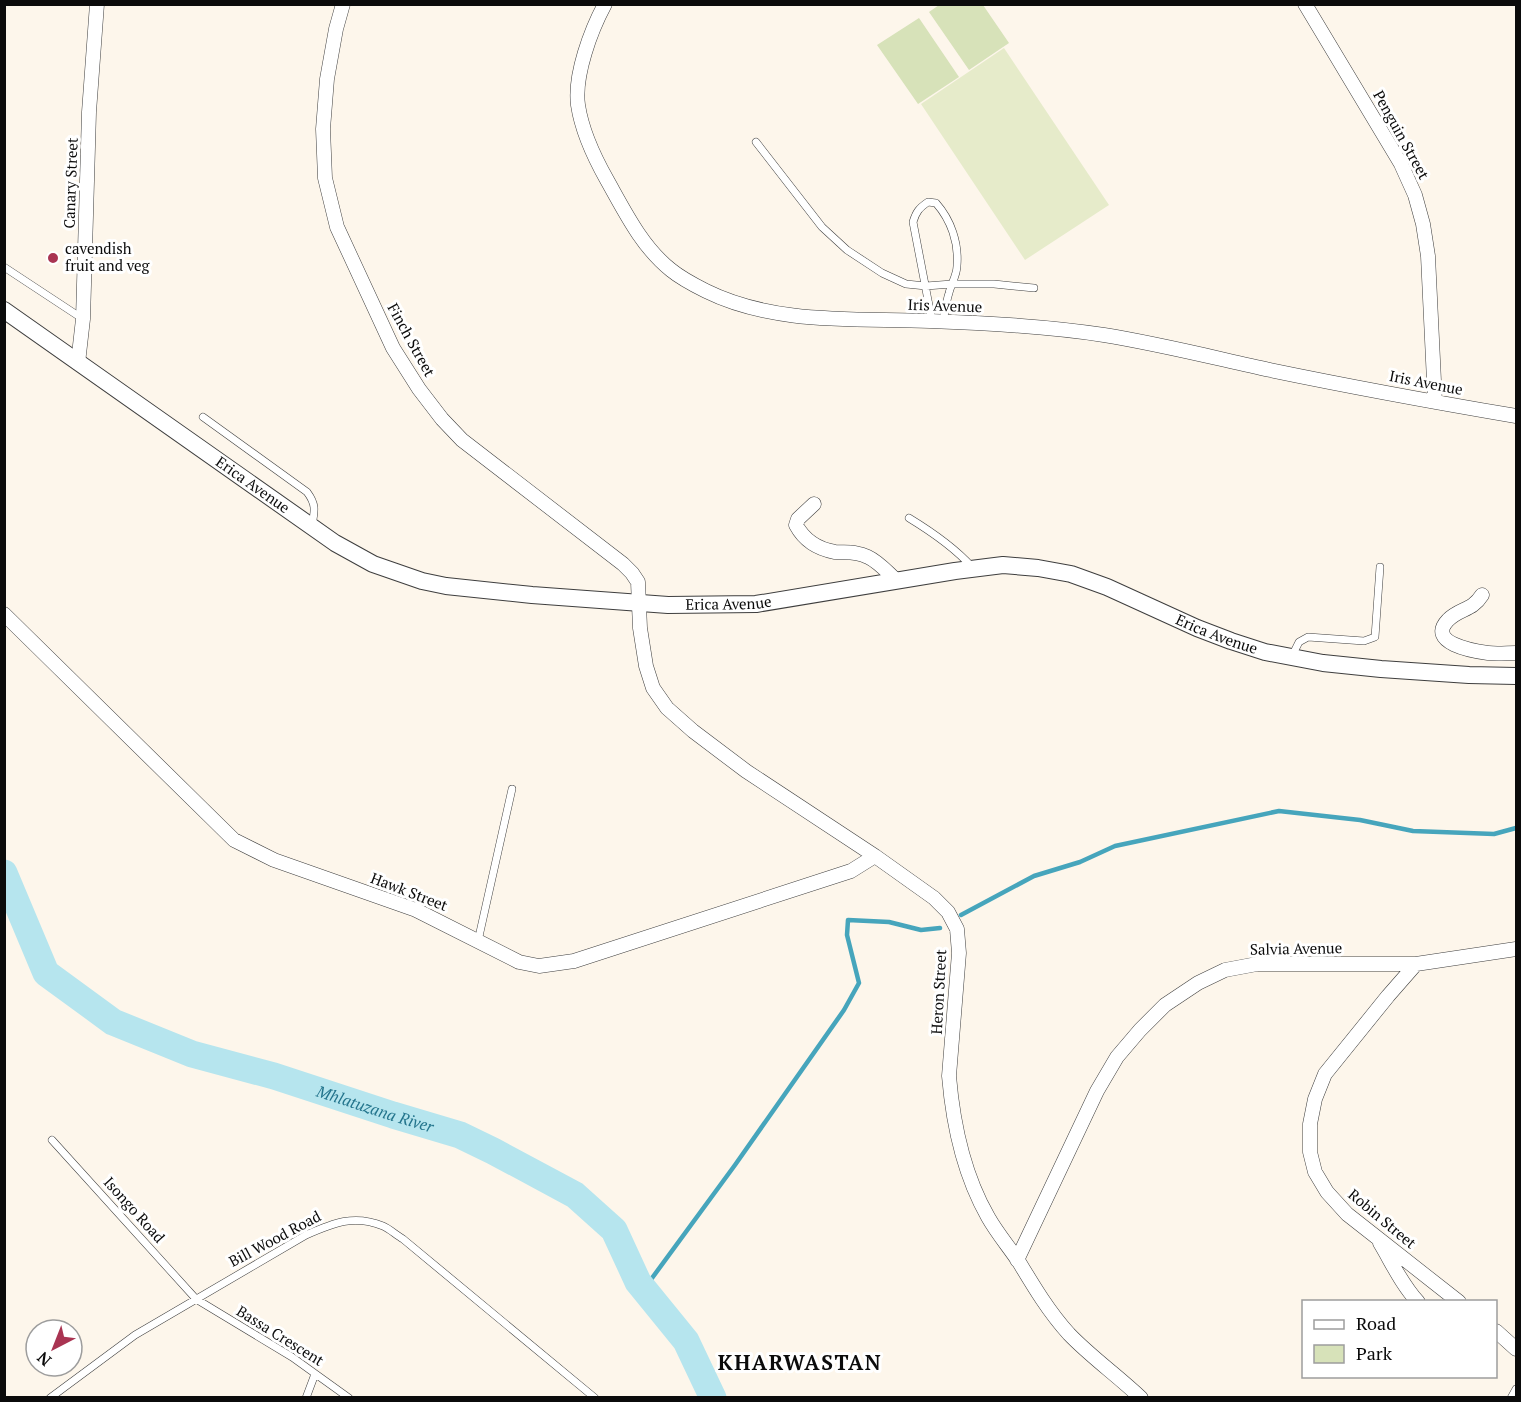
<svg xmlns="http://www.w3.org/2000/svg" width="1521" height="1402" font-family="'PT Serif',serif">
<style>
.green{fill:#d7e2b9}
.pitch{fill:#e6ebca}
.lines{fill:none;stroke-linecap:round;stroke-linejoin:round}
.stream{stroke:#46a5bc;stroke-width:4.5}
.river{stroke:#b6e5ee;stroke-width:27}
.service-casing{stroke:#3e3e3e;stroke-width:8}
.minor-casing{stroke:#3e3e3e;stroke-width:15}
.tertiary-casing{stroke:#3e3e3e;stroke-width:18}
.service{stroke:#fff;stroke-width:7}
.minor{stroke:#fff;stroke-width:14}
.tertiary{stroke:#fff;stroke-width:16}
.poi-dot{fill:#a93452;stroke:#fff;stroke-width:2}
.labels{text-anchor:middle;stroke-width:6;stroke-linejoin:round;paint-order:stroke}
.street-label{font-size:15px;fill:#0b0b0b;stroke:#fff}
.poi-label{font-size:15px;fill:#0b0b0b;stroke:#fff;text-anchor:start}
.water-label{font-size:16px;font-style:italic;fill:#24758d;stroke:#fff}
.district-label{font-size:21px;font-weight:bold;letter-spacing:1.5px;fill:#0b0b0b;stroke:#fff}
</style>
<rect width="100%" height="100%" fill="#fdf6eb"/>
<path class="green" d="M939 5H983L1009 43 969 70 929 12Z
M919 18 959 77 918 104 877 45Z"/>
<path class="pitch" d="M1004 48 1109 205 1025 260 921 104Z"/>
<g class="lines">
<path class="stream" d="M961 915 1034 876 1080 862 1115 846 1279 811 1360 820 1413 831 1494 834 1516 828
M644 1289 735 1165 844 1010 859 983 847 935 848 920 889 922 921 930 940 928"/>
<path class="river" id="s1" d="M4 873 46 973 113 1022 192 1054 274 1076 393 1115 460 1135 493 1151 575 1195 614 1230 638 1282 686 1341 713 1398"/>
<defs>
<path id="service" d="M756 142 822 227 847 250 882 273 906 284 926 286 952 284H994L1034 288
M4 267 83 319
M932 321 913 222C916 212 919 208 928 202L936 203C951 220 959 243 957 266 957 275 951 284 949 293 946 302 945 312 943 322
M203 417 307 492C316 504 315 510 312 525
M909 518C932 532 954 547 972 567
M1292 656 1299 642 1308 637 1364 641 1375 637 1380 567
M478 941 512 789
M52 1140 196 1299 292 1357 349 1398
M50 1398 135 1335 306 1235C333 1223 354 1214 383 1226 390 1229 396 1235 403 1239L595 1398
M306 1398 315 1374
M1511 1398 1516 1389"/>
<path id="minor" d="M343 4 336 29 327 79 323 129 325 178 337 227 393 348 419 389 442 419 462 440 623 564 632 573 638 582 640 628 646 666 653 688 667 708 693 731 746 771 875 856 934 898 948 912 957 929 959 953 949 1076C953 1124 964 1175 988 1217 997 1233 1009 1247 1019 1262 1034 1287 1049 1312 1069 1334 1091 1357 1118 1376 1141 1398
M605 4C591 30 574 75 578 105 582 132 594 157 607 180 625 212 642 247 671 270 682 279 694 285 706 291 775 325 855 318 930 321 988 323 1046 326 1104 335 1160 344 1215 358 1270 370 1352 387 1434 402 1516 416
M1305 4 1401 164 1415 195 1423 224 1428 256 1435 402
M78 363 83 319 89 112 97 4
M814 504 798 519 796 525C804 540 818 549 835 552 846 553 856 551 868 557 879 562 888 573 897 581
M1482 595C1472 611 1460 608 1448 620 1426 643 1473 651 1488 653 1497 654 1507 653 1516 653
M4 614 234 840 274 860 416 910 519 962 539 966 574 961 851 871 875 856
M1416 964 1388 996 1325 1074 1315 1099 1310 1124V1152L1315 1172 1327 1192 1347 1214 1459 1302
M1380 1243C1392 1263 1402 1285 1418 1302
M1017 1260 1097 1091 1117 1057 1140 1030 1165 1005 1198 983 1225 970 1257 964H1416L1516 949
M1496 1331 1516 1349"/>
<g id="tertiary">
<path id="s2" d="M4 310 335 543 373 564 422 581 446 586 532 595 668 605 756 604 955 571 1003 565 1038 568 1071 574 1107 587 1197 628 1231 641 1265 652 1323 663 1381 669 1469 675 1516 676"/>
</g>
</defs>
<use href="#service" class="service-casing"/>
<use href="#minor" class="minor-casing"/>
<use href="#tertiary" class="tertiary-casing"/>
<use href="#service" class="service"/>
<use href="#minor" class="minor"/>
<use href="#tertiary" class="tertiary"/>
</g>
<circle class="poi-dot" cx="53" cy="258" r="6"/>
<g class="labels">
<g class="street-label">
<text transform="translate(1401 135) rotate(61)" y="5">Penguin Street</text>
<text transform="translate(71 183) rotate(-88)" y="5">Canary Street</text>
<text transform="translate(945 306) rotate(2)" y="5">Iris Avenue</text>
<text transform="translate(411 340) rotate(61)" y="5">Finch Street</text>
<text transform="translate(1426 383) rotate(11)" y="5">Iris Avenue</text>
<text dy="5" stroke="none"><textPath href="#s2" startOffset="304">Erica Avenue</textPath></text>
<text dy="5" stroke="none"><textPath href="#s2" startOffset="808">Erica Avenue</textPath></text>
<text dy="5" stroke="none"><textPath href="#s2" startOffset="1312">Erica Avenue</textPath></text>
<text transform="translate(409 892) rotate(21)" y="5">Hawk Street</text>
<text transform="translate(1296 949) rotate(-1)" y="5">Salvia Avenue</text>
<text transform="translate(939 992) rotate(-87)" y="5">Heron Street</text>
<text transform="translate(134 1210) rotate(48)" y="5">Isongo Road</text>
<text transform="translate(1382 1219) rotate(40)" y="5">Robin Street</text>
<text transform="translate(275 1239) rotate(-28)" y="5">Bill Wood Road</text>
<text transform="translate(280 1336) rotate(32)" y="5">Bassa Crescent</text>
</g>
<g class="poi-label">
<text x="65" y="254">cavendish<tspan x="65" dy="17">fruit and veg</tspan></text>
</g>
<g class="water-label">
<text dy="6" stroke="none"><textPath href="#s1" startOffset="468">Mhlatuzana River</textPath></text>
</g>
<g class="district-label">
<text x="800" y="1370">KHARWASTAN</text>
</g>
</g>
<rect width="1521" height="1402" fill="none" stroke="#0b0b0b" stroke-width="12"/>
<rect x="1302" y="1300" width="195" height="78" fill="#ffffff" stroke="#9d9d9d" stroke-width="1.5"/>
<rect x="1314" y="1320" width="30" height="9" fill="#ffffff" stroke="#9d9d9d" stroke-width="1.5"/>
<text x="1356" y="1330" font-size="18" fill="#0b0b0b">Road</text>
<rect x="1314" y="1345" width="30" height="18" fill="#d7e2b9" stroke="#9d9d9d" stroke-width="1.5"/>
<text x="1356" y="1360" font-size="18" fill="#0b0b0b">Park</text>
<g transform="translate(54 1348) rotate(222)"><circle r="28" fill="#ffffff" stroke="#9d9d9d" stroke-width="1.5"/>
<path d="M0-4.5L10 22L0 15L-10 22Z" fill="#a93452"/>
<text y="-9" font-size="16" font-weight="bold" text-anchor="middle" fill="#0b0b0b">N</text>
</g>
</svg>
